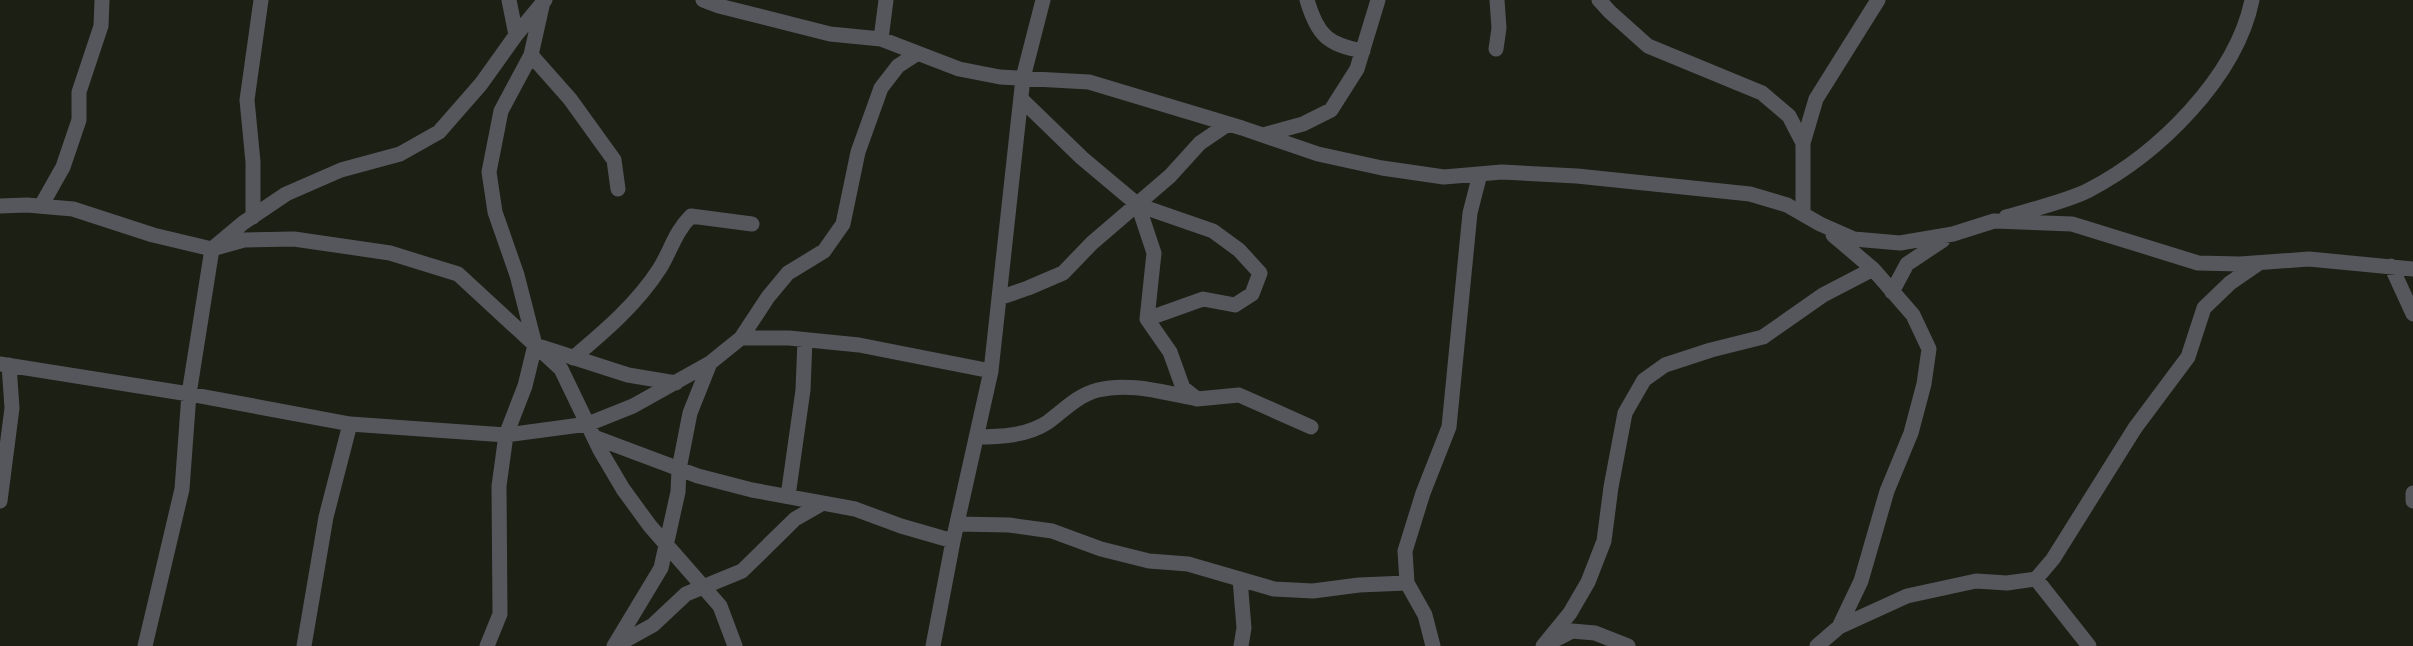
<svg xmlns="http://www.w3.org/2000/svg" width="2413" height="646" font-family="'Source Sans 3',sans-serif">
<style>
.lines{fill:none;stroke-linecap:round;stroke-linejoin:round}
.minor{stroke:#55575c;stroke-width:15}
</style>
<rect width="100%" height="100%" fill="#1c1f14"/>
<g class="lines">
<path class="minor" d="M509 0 516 35
M703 0 719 6 830 34 881 39 959 69 1000 77 1089 82 1242 128 1318 154 1382 168 1444 177 1502 172 1577 176 1750 194 1787 205 1820 224 1854 239 1900 243 1953 234 1994 221 2072 224 2198 263 2240 264 2309 259 2413 269
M1307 0C1317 34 1327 45 1363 51
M1599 0 1610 12 1648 46 1762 93 1789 116 1803 143
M881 39 886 0
M1496 49 1499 28 1497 0
M531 55 570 99 614 160 618 189
M1021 99 1082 158 1138 205 1213 231 1239 250 1260 273 1252 294 1235 305 1203 299 1147 319
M1263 135 1303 124 1331 110 1357 69 1378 0
M1138 205 1154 253 1147 319 1170 352 1183 388 1197 399 1239 395 1311 427
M0 206 27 205 73 209 153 235 212 249 244 240 294 239 390 253 458 274 561 369 600 450 623 489 650 526 720 606 735 646
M41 206 63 167 79 120V92L101 26 102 0
M1803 214V143L1816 99 1878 0
M253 217V162L247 100 261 0
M2006 217C2030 210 2068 201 2089 190 2158 154 2236 78 2252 0
M1833 235 1873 269 1913 315 1929 349 1924 384 1911 433 1887 491 1861 581 1839 627
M2391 266 2413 314
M1892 292 1907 264 1943 240
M999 298 1028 288 1063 273 1092 243 1170 176 1200 143 1228 124
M741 338H789L859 345 991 371
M541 347 628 375 676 383
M573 358C605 331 637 304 660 268 671 250 675 232 691 216L752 224
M0 364 189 394 350 424 506 435 588 424 633 406 710 363 741 338 768 297 788 273 824 251 843 224 858 152 881 88 898 66 918 53
M594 437 698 476 752 490 855 509 901 526 953 541
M976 437C1000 437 1027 436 1048 422 1064 410 1078 395 1098 390 1130 382 1164 393 1194 398
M2413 493V501
M788 496 803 390 805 340
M0 501 12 408 9 365
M957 524 1009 525 1052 531 1101 549 1149 561 1188 564 1274 589 1313 591 1359 585 1407 583
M1240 579 1244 628 1241 646
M2036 579 2089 646
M1549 643 1572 631 1595 633 1628 646
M145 646 182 489 189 394 212 249 243 223 286 194 341 170 400 154 439 132 481 84 516 35 545 0
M304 646 326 517 350 424
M487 646 500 614 499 486 506 435 525 386 535 345 517 275 495 212 489 172 501 111 531 55 542 6
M614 646 661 568 678 492 679 469 690 413 710 363
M615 646 653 625 686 594 742 571 795 519 823 503
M933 646 953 541 991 371 1023 78 1043 0
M1433 646 1425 615 1407 583 1405 551 1423 493 1449 427 1470 213 1480 174
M1543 646 1570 613 1588 582 1604 541 1611 487 1625 413 1644 380 1665 365 1711 350 1763 337 1823 295 1873 269
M1817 646 1839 627 1907 596 1976 581 2007 583 2036 579 2053 559 2135 428 2188 357 2204 308 2230 283 2259 263"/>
</g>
</svg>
